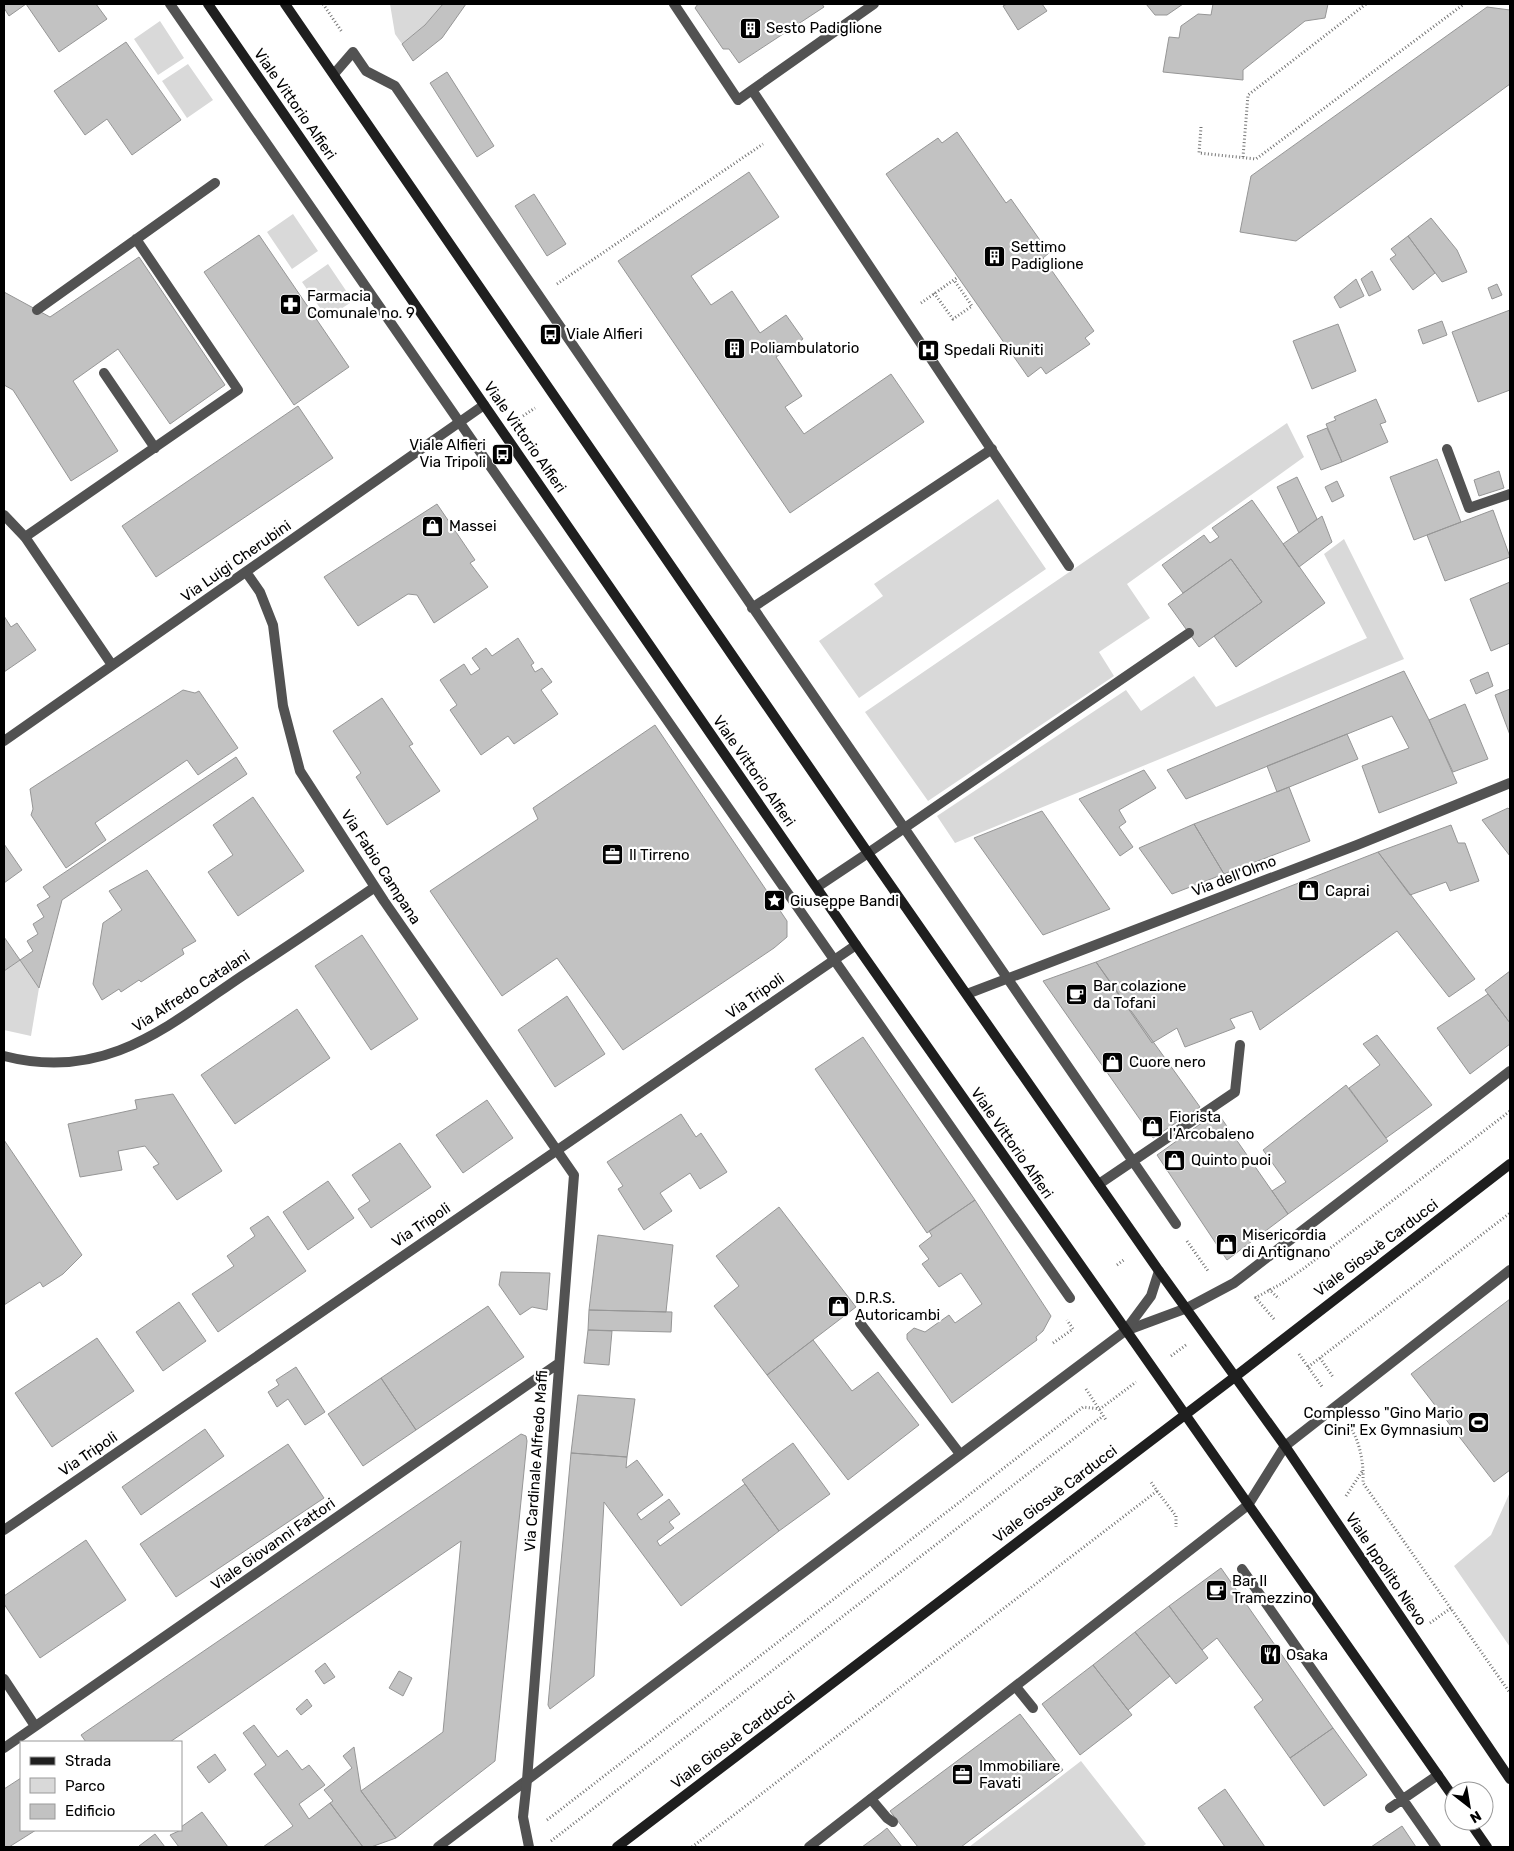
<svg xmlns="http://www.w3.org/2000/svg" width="1514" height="1851" font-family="Rubik,sans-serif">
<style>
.green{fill:#d9d9d9}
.building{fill:#c2c2c2;stroke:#969696}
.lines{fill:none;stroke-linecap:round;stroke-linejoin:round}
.path{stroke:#747474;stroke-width:3;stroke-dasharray:1 2.5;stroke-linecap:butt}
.service{stroke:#525252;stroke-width:10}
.minor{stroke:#525252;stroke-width:10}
.tertiary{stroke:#525252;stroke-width:10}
.secondary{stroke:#1f1f1f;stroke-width:10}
.labels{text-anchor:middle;stroke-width:4.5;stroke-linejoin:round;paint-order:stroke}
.poi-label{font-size:15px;fill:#000;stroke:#fff;text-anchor:start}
.street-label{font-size:15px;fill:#000;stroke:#fff}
</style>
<rect width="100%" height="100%" fill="#fff"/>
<path class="green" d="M390 4H443L425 25 402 44 395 34Z
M160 21 184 58 158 75 134 39Z
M188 64 213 100 187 118 162 81Z
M293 214 318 251 292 269 267 232Z
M328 264 353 301 327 318 302 282Z
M1287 423 1304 457 1127 584 1150 618 1099 652 1114 676 928 801 865 712Z
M998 499 1046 569 859 698 819 641 883 596 874 584Z
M1344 539 1404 659 955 843 937 816 1126 690 1141 711 1194 676 1216 707 1367 638 1324 554Z
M20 960 39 988 31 1036 4 1030V971Z
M1510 1492V1647L1454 1566 1491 1535Z
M1081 1761 1146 1844 1142 1847H969Z"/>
<path class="building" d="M4 4H96L107 19 59 52 26 4 9 16 4 8Z
M443 4H466L442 38 413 61 402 44 425 25Z
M698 4H822L824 7 739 63 729 49H723L695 8Z
M1007 4H1042L1047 11 1018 30 1003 6Z
M1146 4H1183L1167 15H1155Z
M1213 4H1328L1325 18 1305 21 1243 70V80L1163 72 1169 37 1179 38 1181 26 1198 14 1211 15Z
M1487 7 1510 10V84L1296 241 1240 232 1251 176Z
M126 42 181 120 132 155 107 119 85 135 54 91Z
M447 72 494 146 477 157 430 83Z
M957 132 1006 203 1011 199 1049 253 1043 258 1094 331 1085 338 1090 344 1046 374 1041 367 1028 377 886 174 938 138 942 143Z
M749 172 779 217 691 276 711 305 732 291 760 333 786 315 803 339 776 357 802 396 785 407 804 434 891 374 924 422 790 513 618 261Z
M534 194 566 244 547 256 515 206Z
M1431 218 1457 250 1467 272 1442 282 1408 236Z
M259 235 349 367 294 405 204 272Z
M1408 236 1435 273 1413 290 1390 259 1396 255 1391 249Z
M139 257 225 385 170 424 118 349 73 381 118 451 71 481 13 390 4 385V292L50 317Z
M1372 271 1381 290 1369 296 1361 279Z
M1356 279 1364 296 1340 308 1334 297Z
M1497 284 1502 295 1492 299 1488 288Z
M1510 310V390L1478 402 1452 332Z
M1442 321 1447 335 1423 344 1418 330Z
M1338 324 1356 371 1312 389 1293 341Z
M1376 399 1386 422 1380 424 1388 442 1342 462 1326 424 1336 420 1334 417Z
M298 406 333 458 156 577 122 526Z
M1327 428 1342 462 1321 470 1307 436Z
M1437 459 1461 522 1414 540 1390 477Z
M1499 471 1504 488 1479 496 1474 480Z
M1297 477 1317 519 1299 533 1277 487Z
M1337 481 1344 496 1332 502 1325 487Z
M1252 500 1325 603 1236 667 1214 636 1262 602 1231 559 1183 593 1162 565 1204 535 1210 543 1219 537 1212 528Z
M437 504 475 560 470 563 488 587 434 623 417 595 408 594 358 626 324 577Z
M1493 510 1510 557 1445 581 1427 535Z
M1322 516 1332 542 1299 567 1283 544Z
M1231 559 1262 602 1199 647 1168 604Z
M1510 582V643L1491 651 1470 599Z
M4 616 11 627 17 623 36 650 4 672Z
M518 638 534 663 531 665 535 672 542 668 552 682 541 690 558 714 514 744 508 736 481 755 450 710 457 705 440 680 464 664 471 675 480 669 472 658 486 648 492 656Z
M1404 671 1429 720 1457 783 1379 813 1362 766 1409 748 1392 716 1186 799 1167 770Z
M1488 672 1493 686 1476 694 1470 680Z
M1510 689V735L1495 695Z
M183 690 195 693 199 691 238 748 198 775 187 760 95 823 106 840 66 868 31 815 33 809 30 789Z
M382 698 413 744 409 746 440 791 387 825 356 777 361 773 333 731Z
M1465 704 1488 759 1453 772 1429 720Z
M655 725 787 921V937L774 948 623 1050 557 958 502 996 430 891 538 819 533 808Z
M1347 734 1358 759 1277 792 1267 766Z
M236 757 247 774 62 900 39 988 20 960 33 951 27 941 38 934 33 924 44 917 37 905 50 897 43 887Z
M1144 770 1156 788 1119 810 1126 822 1119 827 1133 847 1120 856 1079 799Z
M1289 787 1310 841 1224 874 1194 824Z
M253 797 304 871 238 916 208 872 233 855 213 825Z
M1508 808 1510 810V856L1482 820Z
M1042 811 1110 909 1043 935 974 838Z
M1194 824 1224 874 1172 894 1139 848Z
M1451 825 1458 843H1465L1479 881 1450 891 1446 882 1410 895 1378 852Z
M4 844 22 870 4 883Z
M1378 852 1475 979 1449 997 1397 931 1260 1030 1252 1011 1230 1019 1235 1028 1185 1047 1177 1028 1152 1043 1096 962Z
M147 870 196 941 182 949 184 954 141 982 139 980 121 992 119 989 102 1000 93 984 103 923 122 910 109 891Z
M362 935 418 1019 371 1050 315 966Z
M4 937 20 960 4 971Z
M1096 962 1200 1107 1153 1138 1043 981Z
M1510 971V1023L1485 990Z
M1488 994 1510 1023V1044L1470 1074 1437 1028Z
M567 996 605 1054 555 1087 518 1030Z
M297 1009 330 1058 235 1124 201 1075Z
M1377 1035 1432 1105 1386 1138 1349 1088 1380 1065 1363 1044Z
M863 1037 975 1200 927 1233 815 1069Z
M1346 1085 1388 1141 1288 1214 1272 1191 1286 1182 1263 1150Z
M173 1094 222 1171 177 1200 153 1167 159 1164 145 1146 118 1151 122 1170 80 1177 68 1124 137 1109 135 1100Z
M487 1100 513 1138 463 1173 436 1135Z
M1217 1112 1288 1214 1227 1260 1157 1155Z
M681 1114 696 1137 701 1133 727 1172 700 1189 690 1173 660 1193 672 1211 644 1230 618 1189 623 1186 607 1162Z
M4 1140 82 1255 63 1274 43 1287 40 1282 4 1305Z
M400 1143 431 1187 371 1228 358 1209 370 1201 352 1175Z
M328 1181 354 1218 308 1250 283 1212Z
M975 1200 1051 1316 1043 1331 1036 1337 1037 1340 952 1403 907 1339V1334L914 1328 925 1332 949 1315 955 1323 982 1304 961 1273 939 1287 922 1264 929 1259 919 1246 932 1236 929 1231Z
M779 1207 856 1307 767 1375 714 1306 739 1286 716 1256Z
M268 1216 306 1271 218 1332 192 1294 234 1266 227 1256 255 1236 250 1228Z
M598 1235 673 1245 666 1312 589 1310Z
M501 1272 550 1273 547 1310 532 1307 520 1315 499 1285Z
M1510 1299V1470L1494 1482 1411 1374Z
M179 1302 206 1341 163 1371 136 1332Z
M488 1306 524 1357 416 1430 381 1378Z
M589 1310 672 1312 671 1332 588 1330Z
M588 1330 612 1331 609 1365 584 1363Z
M97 1338 134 1391 52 1447 15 1393Z
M813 1340 852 1391 878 1372 919 1425 848 1480 767 1375Z
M296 1367 325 1412 305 1425 288 1399 277 1407 268 1392 279 1385 276 1380Z
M381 1378 416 1430 363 1466 328 1414Z
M578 1395 635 1399 627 1457 571 1453Z
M205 1429 224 1456 141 1515 122 1487Z
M521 1434 526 1436 527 1441 495 1761 396 1838 361 1791 443 1732 461 1541 170 1742H86L81 1735Z
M793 1443 830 1494 779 1531 742 1480Z
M288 1444 324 1498 176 1597 140 1544Z
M571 1453 627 1457 626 1468 637 1460 663 1495 637 1514 641 1520 669 1499 680 1514 669 1522 674 1528 657 1541 660 1546 745 1484 779 1531 681 1606 604 1502 594 1676 550 1709 548 1705Z
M86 1540 126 1600 40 1658 4 1604V1596Z
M1221 1568 1333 1728 1290 1758 1254 1707 1263 1700 1217 1638 1202 1650 1169 1606Z
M1169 1606 1208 1658 1176 1684 1135 1632Z
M1135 1632 1170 1676 1128 1710 1093 1665Z
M325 1663 335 1677 324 1684 315 1671Z
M1093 1665 1132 1715 1080 1755 1042 1704Z
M399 1671 412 1678 403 1696 389 1688Z
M307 1699 312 1706 301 1715 296 1709Z
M1020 1714 1063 1770 961 1847H918L890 1811Z
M254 1725 278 1757 287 1750 302 1770 309 1765 325 1785 299 1804 309 1819 330 1803 363 1847H263L293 1826 254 1774 266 1765 243 1733Z
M1333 1728 1367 1775 1324 1806 1290 1758Z
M354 1747 361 1791 396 1838 371 1847H363L330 1803 333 1801 324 1790 352 1768 343 1756Z
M215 1754 226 1770 209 1783 197 1767Z
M21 1778V1830H36L9 1847H4V1789Z
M1225 1789 1265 1847H1225L1198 1808Z
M202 1812 228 1847H179L170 1835 181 1830V1827Z
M1402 1826 1416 1847H1371Z
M887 1828 902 1847H862L881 1833Z
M155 1834 165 1847H140L139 1846Z"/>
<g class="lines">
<path class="path" d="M323 4 342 32
M1201 127 1199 153 1256 159 1464 4
M1243 157 1248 95 1366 4
M557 284 763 144
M934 293 953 319 972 306 954 280
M921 303 958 277
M523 416 535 408
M1187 1241 1208 1271
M1117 1265 1125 1259
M1269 1289 1279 1299
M1255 1297 1274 1319
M1255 1298 1281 1284 1303 1269 1510 1111
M1053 1343 1073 1329 1067 1320
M1299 1354 1323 1388
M1171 1356 1186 1345
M1320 1358 1333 1377
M1308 1367 1510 1213
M1086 1389 1106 1420
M1348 1424C1360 1440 1364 1463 1363 1483L1510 1693
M1157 1491 1176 1516V1527
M1346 1496 1363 1470
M1430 1623 1451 1608
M547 1820 1083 1407 1100 1409 1136 1382
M551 1841 1103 1416
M692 1847 1157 1491 1151 1482"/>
<path class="service" d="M170 4 476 446 1070 1298
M674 4 738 100 752 90
M874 4 752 90 1069 566
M334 74 353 52 366 71 395 86 1176 1224
M37 310 215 183
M104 373 155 448
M25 537 238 390 136 239
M752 608 992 449
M868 853 1189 633
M1099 1184 1235 1092 1240 1045
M860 1323 960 1454
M1242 1569 1436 1847
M1016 1687 1033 1708
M871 1799 887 1818 893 1822
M1390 1808 1438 1775"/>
<path class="minor" d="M1447 449 1469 508 1510 494
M4 515 25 537 112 665
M246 572 260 592 273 625 283 706 300 771 384 901 574 1175 527 1780 438 1847
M4 741 484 405
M817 887 868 853
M967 994 1357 845 1510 783
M4 1056C104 1082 165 1028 242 976 287 947 331 917 375 887
M1125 1331 1187 1308 1234 1283 1510 1071
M4 1530 856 945
M4 1679 35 1726
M4 1748 559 1363"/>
<path class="tertiary" d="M529 1847 523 1817 527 1780 1125 1331 1151 1296 1159 1271
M809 1847 1248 1505 1285 1446 1510 1270"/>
<path class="secondary" d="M208 4 856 945 1454 1798
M285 4 868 853 1159 1271 1285 1446 1510 1779
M1469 1821 1487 1847
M617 1847 1236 1376 1510 1164"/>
</g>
<defs>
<symbol id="building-square" viewBox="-11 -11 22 22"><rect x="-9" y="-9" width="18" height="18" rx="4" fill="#000" stroke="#fff"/><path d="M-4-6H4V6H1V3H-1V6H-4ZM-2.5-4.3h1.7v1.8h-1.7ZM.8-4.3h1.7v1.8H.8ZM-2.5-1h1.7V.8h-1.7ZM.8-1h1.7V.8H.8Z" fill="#fff"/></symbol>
<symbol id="pharmacy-square" viewBox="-11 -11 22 22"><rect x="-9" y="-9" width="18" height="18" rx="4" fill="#000" stroke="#fff"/><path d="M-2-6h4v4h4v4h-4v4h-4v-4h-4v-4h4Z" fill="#fff"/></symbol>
<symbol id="bus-square" viewBox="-11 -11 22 22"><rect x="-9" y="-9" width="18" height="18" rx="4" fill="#000" stroke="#fff"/><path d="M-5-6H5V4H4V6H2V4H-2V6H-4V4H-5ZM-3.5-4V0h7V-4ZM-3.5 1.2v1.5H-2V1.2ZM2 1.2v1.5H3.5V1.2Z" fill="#fff"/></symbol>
<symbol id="hospital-square" viewBox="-11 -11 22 22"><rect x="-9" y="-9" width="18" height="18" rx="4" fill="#000" stroke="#fff"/><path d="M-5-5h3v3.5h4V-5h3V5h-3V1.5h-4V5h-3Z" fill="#fff"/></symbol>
<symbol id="shop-square" viewBox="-11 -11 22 22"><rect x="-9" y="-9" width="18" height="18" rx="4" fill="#000" stroke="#fff"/><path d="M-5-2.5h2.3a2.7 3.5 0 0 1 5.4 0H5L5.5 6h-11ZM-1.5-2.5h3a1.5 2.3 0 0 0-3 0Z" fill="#fff"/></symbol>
<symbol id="office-square" viewBox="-11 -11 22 22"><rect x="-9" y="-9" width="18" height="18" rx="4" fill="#000" stroke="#fff"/><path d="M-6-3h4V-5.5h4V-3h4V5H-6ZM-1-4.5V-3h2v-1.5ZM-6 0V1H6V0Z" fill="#fff"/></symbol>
<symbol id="sight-square" viewBox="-11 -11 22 22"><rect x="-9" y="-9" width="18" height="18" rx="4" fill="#000" stroke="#fff"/><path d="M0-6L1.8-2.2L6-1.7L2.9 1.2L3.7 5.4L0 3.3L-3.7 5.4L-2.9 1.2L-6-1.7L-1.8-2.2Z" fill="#fff"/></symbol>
<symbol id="cafe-square" viewBox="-11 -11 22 22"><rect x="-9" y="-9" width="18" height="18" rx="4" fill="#000" stroke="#fff"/><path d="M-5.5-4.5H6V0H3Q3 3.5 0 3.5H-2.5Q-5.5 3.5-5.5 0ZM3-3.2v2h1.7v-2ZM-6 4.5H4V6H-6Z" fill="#fff"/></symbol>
<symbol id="stadium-square" viewBox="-11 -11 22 22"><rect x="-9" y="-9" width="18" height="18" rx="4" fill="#000" stroke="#fff"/><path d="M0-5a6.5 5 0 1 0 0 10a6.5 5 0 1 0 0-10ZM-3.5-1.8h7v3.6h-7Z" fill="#fff"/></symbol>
<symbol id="restaurant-square" viewBox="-11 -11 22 22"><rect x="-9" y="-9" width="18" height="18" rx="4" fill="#000" stroke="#fff"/><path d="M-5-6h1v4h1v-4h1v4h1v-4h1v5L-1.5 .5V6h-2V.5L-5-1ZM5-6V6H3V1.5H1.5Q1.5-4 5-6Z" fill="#fff"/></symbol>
</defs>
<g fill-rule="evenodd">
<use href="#building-square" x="738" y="16" width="25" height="25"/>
<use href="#building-square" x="982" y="244" width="25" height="25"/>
<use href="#pharmacy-square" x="278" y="292" width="25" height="25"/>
<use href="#bus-square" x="538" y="322" width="25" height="25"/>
<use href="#building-square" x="722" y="336" width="25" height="25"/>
<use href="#hospital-square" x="916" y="338" width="25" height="25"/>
<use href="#bus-square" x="490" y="442" width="25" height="25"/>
<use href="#shop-square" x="420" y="514" width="25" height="25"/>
<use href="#office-square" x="600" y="842" width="25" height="25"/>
<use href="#shop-square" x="1296" y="878" width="25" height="25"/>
<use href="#sight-square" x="762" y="888" width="25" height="25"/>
<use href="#cafe-square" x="1064" y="982" width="25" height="25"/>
<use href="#shop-square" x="1100" y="1050" width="25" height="25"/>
<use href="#shop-square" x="1140" y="1114" width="25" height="25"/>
<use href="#shop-square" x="1162" y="1148" width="25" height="25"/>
<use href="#shop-square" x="1214" y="1232" width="25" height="25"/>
<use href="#shop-square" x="826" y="1294" width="25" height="25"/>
<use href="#stadium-square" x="1466" y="1410" width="25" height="25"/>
<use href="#cafe-square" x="1204" y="1578" width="25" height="25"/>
<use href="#restaurant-square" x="1258" y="1642" width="25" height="25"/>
<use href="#office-square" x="950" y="1762" width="25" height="25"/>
</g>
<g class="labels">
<g class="poi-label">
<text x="766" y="33">Sesto Padiglione</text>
<text x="1011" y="252">Settimo<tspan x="1011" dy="17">Padiglione</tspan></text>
<text x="307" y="301">Farmacia<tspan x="307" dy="17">Comunale no. 9</tspan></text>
<text x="566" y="339">Viale Alfieri</text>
<text x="750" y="353">Poliambulatorio</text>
<text x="944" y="355">Spedali Riuniti</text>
<text x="486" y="450" text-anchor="end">Viale Alfieri<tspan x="486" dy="17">Via Tripoli</tspan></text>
<text x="449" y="531">Massei</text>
<text x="629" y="860">Il Tirreno</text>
<text x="1325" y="896">Caprai</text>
<text x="790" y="906">Giuseppe Bandi</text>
<text x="1093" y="991">Bar colazione<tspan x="1093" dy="17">da Tofani</tspan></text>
<text x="1129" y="1067">Cuore nero</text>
<text x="1169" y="1122">Fiorista<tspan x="1169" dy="17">l'Arcobaleno</tspan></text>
<text x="1191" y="1165">Quinto puoi</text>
<text x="1242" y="1240">Misericordia<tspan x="1242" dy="17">di Antignano</tspan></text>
<text x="855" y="1303">D.R.S.<tspan x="855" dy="17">Autoricambi</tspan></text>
<text x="1463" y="1418" text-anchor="end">Complesso "Gino Mario<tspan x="1463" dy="17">Cini" Ex Gymnasium</tspan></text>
<text x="1232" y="1586">Bar Il<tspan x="1232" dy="17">Tramezzino</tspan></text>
<text x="1286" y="1660">Osaka</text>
<text x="979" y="1771">Immobiliare<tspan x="979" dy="17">Favati</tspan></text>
</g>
<g class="street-label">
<text transform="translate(295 104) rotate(55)" y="5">Viale Vittorio Alfieri</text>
<text transform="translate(525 437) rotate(55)" y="5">Viale Vittorio Alfieri</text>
<text transform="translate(236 561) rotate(-35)" y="5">Via Luigi Cherubini</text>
<text transform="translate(754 771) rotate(55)" y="5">Viale Vittorio Alfieri</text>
<text transform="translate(381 867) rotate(57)" y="5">Via Fabio Campana</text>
<text transform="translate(1234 876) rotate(-21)" y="5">Via dell'Olmo</text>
<text transform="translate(191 991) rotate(-33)" y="5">Via Alfredo Catalani</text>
<text transform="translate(755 996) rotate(-35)" y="5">Via Tripoli</text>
<text transform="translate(1012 1143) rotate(55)" y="5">Viale Vittorio Alfieri</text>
<text transform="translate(421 1225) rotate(-34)" y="5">Via Tripoli</text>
<text transform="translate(1376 1248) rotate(-37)" y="5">Viale Giosuè Carducci</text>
<text transform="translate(88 1454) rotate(-34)" y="5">Via Tripoli</text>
<text transform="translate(536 1461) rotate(-86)" y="5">Via Cardinale Alfredo Maffi</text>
<text transform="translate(1055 1494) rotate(-37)" y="5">Viale Giosuè Carducci</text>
<text transform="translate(273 1544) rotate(-35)" y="5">Viale Giovanni Fattori</text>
<text transform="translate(1386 1569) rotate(56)" y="5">Viale Ippolito Nievo</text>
<text transform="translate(733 1740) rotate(-37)" y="5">Viale Giosuè Carducci</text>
</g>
</g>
<rect width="1514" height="1851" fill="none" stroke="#000000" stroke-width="10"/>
<rect x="20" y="1741" width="162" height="90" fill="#ffffff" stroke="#999999"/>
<rect x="30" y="1757" width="25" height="8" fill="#1f1f1f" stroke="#999999"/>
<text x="65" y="1766" font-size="15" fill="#000000">Strada</text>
<rect x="30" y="1778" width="25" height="15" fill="#d9d9d9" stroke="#999999"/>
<text x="65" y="1791" font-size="15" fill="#000000">Parco</text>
<rect x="30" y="1804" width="25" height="15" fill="#c2c2c2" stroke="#999999"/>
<text x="65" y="1816" font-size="15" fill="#000000">Edificio</text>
<g transform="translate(1469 1806) rotate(149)"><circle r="24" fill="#ffffff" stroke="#999999"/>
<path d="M0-4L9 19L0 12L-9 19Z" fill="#000000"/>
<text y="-8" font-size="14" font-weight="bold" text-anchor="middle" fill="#000000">N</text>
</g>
</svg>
